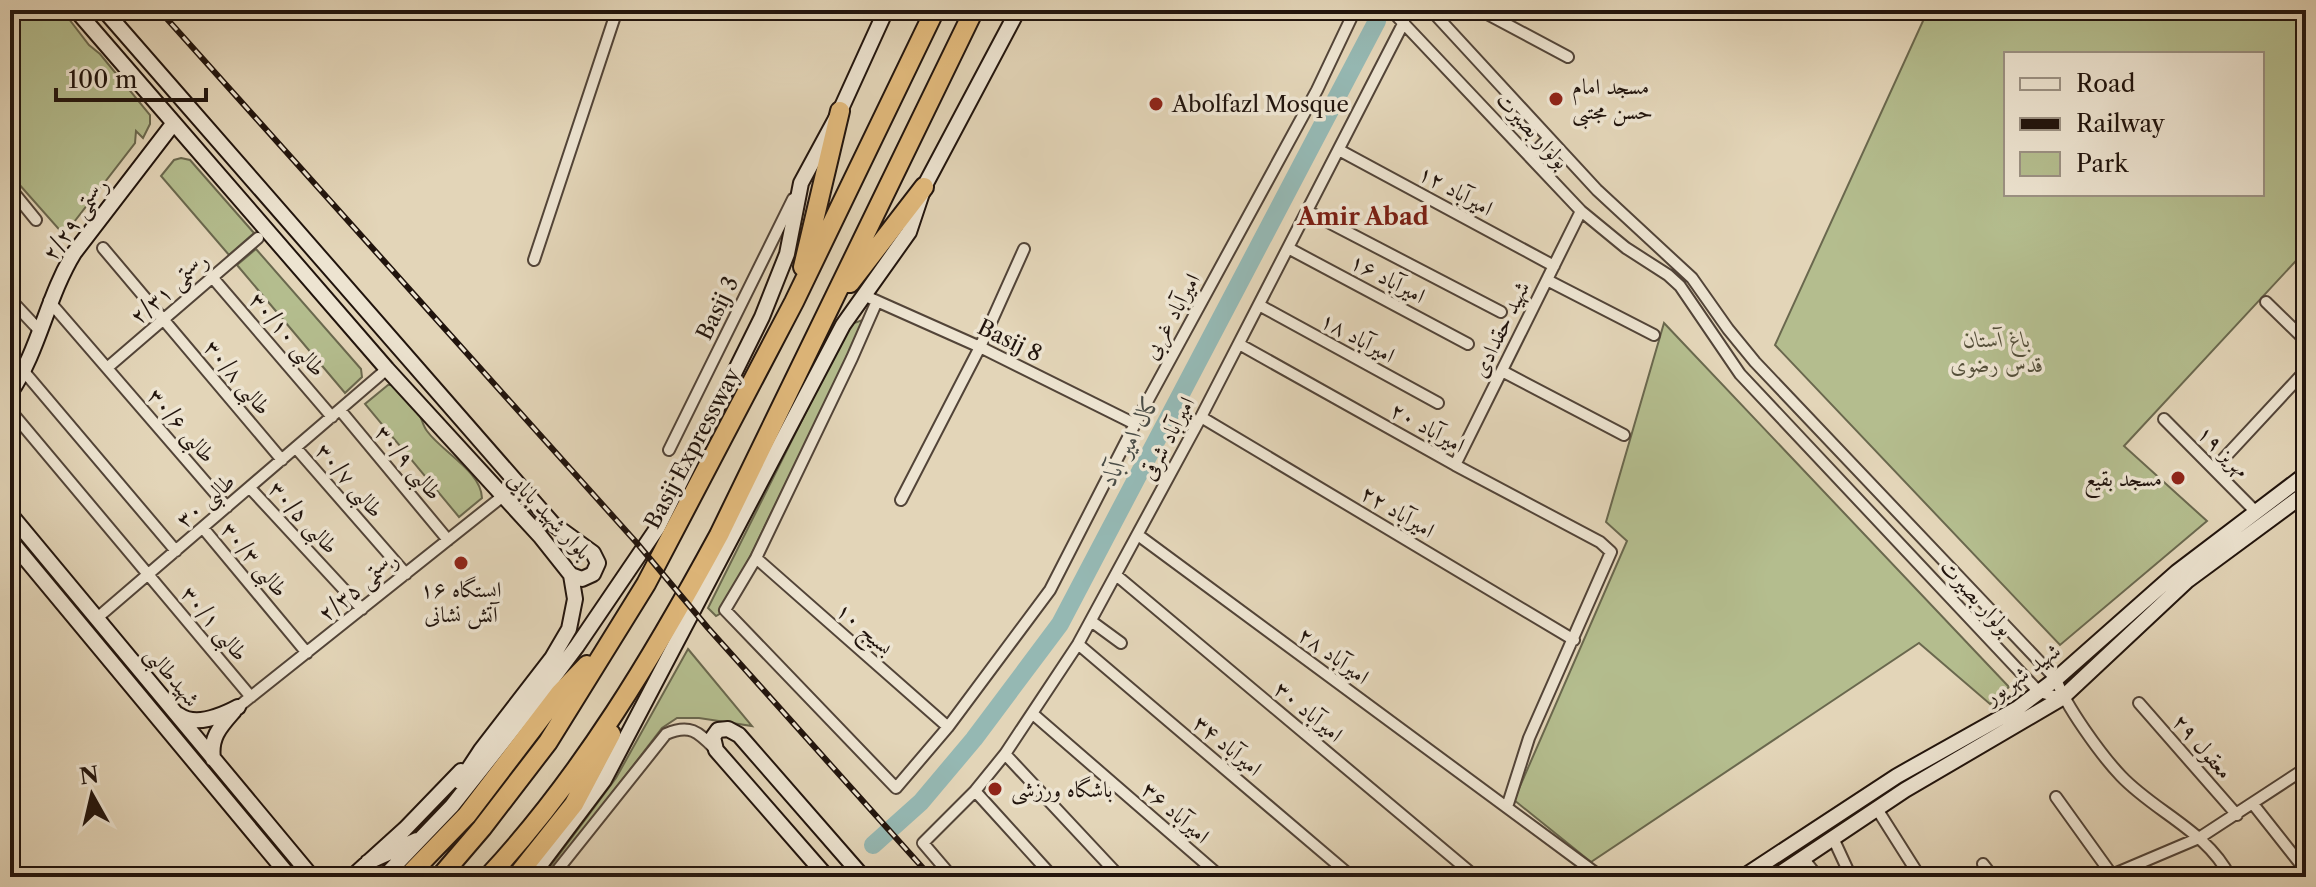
<svg xmlns="http://www.w3.org/2000/svg" width="2316" height="887" font-family="'Libre Caslon Text',Amiri,serif">
<style>
.green{fill:#b4bd8e;stroke:#6a684e;stroke-width:2;fill-rule:evenodd}
.lines{fill:none;stroke-linecap:round;stroke-linejoin:round}
.river{stroke:#95b8b3;stroke-width:18}
.street-casing{stroke:#524438;stroke-width:14}
.secondary-casing{stroke:#21140d;stroke-width:18}
.highway-casing{stroke:#21140d;stroke-width:22}
.street{stroke:#ede4d1;stroke-width:10}
.secondary{stroke:#ede4d1;stroke-width:14}
.highway{stroke:#e2ba7c;stroke-width:18}
.rail-casing{stroke:#21140d;stroke-width:6}
.rail{stroke:#ede4d1;stroke-width:3;stroke-dasharray:9;stroke-linecap:butt}
.poi-dot{fill:#8f2418;stroke:#ede4d1;stroke-width:3}
.labels{text-anchor:middle;stroke-width:7;stroke-linejoin:round;paint-order:stroke}
.poi-label{font-size:22px;fill:#21140d;stroke:#ede4d1;text-anchor:start}
.street-label{font-size:22px;fill:#21140d;stroke:#ede4d1}
.park-label{font-size:22px;font-style:italic;fill:#544f3a;stroke:#ede4d1}
.neighbourhood-label{font-size:24px;font-weight:bold;fill:#7a1f14;stroke:#ede4d1}
.water-label{font-size:24px;font-style:italic;fill:#4a4d47;stroke:#ede4d1}
</style>
<rect width="100%" height="100%" fill="#e3d5b8"/>
<filter id="stains"><feTurbulence type="fractalNoise" baseFrequency=".0025" numOctaves="4"/><feColorMatrix values="0 0 0 0 .2 0 0 0 0 .09 0 0 0 0 .02 0 0 0 .5 -.17"/></filter>
<radialGradient id="worn" r=".72"><stop offset=".6" stop-color="#630" stop-opacity="0"/><stop offset="1" stop-color="#630" stop-opacity=".3"/></radialGradient>
<path class="green" d="M10 10H62L89 45 100 54 150 115V124L143 138 136 131 135 143 64 235 10 174Z
M1928 10H2306V250L2124 446 2207 521 2060 645 1775 345ZM2006 54H2262V194H2006Z
M181 158 190 160 254 233 229 255 161 176 174 160Z
M256 249 361 369 362 377 345 393 237 265Z
M866 319 723 612 716 616 708 608 847 330 851 324Z
M1664 323 2009 687 1990 704 1919 643 1591 862 1514 800 1627 541 1606 522Z
M388 385H394C402 394 411 403 419 414 422 419 423 426 427 431 442 452 481 471 482 498L459 517 365 404Z
M688 649 752 726 699 718H677L662 728 553 870 550 867 616 778Z"/>
<g class="lines">
<path class="river" d="M873 845 921 802 974 739 1060 624 1377 21"/>
<defs>
<path id="street" d="M1391 10 1581 211 1626 248 1668 275 1680 286 1740 374 2039 692 2062 698
M1431 10 1597 190 1692 278 1728 329 1755 362 2056 679C2065 705 2101 755 2121 776 2155 812 2207 831 2230 877
M1480 10 1568 57
M1339 150 1554 266
M1530 157 1549 138
M10 188 36 220
M1307 211 1501 312
M103 248 282 460
M1288 248 1468 344
M534 260 617 10
M212 277 332 417
M1547 280 1654 335
M870 298 980 347 1135 424
M10 299 39 330
M49 301 227 507
M877 301 852 358 756 558 725 610 896 788 948 727 1050 590 1135 424 1317 90 1355 10
M2266 302 2306 341
M1259 305 1438 403
M1239 344 1455 465 1600 542 1611 552 1529 738 1507 807
M10 355 176 551
M107 368 258 238
M1502 371 1624 435
M10 410 251 697
M340 410 448 540
M1201 417 1574 640
M2164 419 2255 511
M296 448 406 574
M669 450 793 199
M1455 465 1581 211
M2214 469 2306 370
M250 488 362 609
M901 500 980 347 1024 249
M203 528 307 653
M1138 535 1601 877
M756 558 948 727
M1116 575 1476 877
M96 619 387 369
M1091 621 1121 643
M1078 644 1352 877
M2139 703 2237 815
M238 707 503 496
M1033 714 1221 877
M1005 754 1120 877
M975 791 1053 877
M2056 797 2112 875
M2253 804 2306 871
M1877 809 1920 877
M1833 838 1851 877
M1803 858 1818 877
M1983 864 1993 877
M552 877 666 734C691 723 699 733 716 750
M804 877 817 866
M952 877 923 843 975 791 1005 754 1078 644 1201 417 1404 22
M2107 877 2199 838 2306 768"/>
<path id="secondary" d="M76 10 387 369 540 536 571 575 582 579 593 574 598 563 593 553 553 524 104 10
M10 393C39 351 47 297 74 253L173 124
M10 514 312 877
M10 540 290 877
M179 715C196 727 221 716 238 707
M213 759C210 737 220 727 234 711
M460 782 481 750 552 658 569 629 575 599 571 575
M368 862 417 840
M352 877 405 829 461 771
M384 877 452 806 547 686 577 646 658 527 762 317 787 254 801 183 840 111 886 10
M531 877 604 780 843 325 909 232 924 187 1018 10
M827 877 716 750 713 737 718 730 728 729 739 735 863 877
M1743 877 1897 776 2018 708 2056 679 2177 572 2306 474
M1775 877 1905 790 2062 698 2188 580 2306 493"/>
<path id="highway" d="M803 267 840 111
M850 283 924 187
M407 877 467 815 560 693 587 665
M440 877 482 828 548 742 646 584 794 302 935 10
M488 877C582 776 654 655 719 535L974 10
M516 877 574 804 611 734"/>
</defs>
<use href="#street" class="street-casing"/>
<use href="#secondary" class="secondary-casing"/>
<use href="#highway" class="highway-casing"/>
<use href="#street" class="street"/>
<use href="#secondary" class="secondary"/>
<use href="#highway" class="highway"/>
<defs>
<path id="rail" d="M159 10 636 542 708 628 931 877"/>
</defs>
<use href="#rail" class="rail-casing"/>
<use href="#rail" class="rail"/>
</g>
<g class="poi-dot">
<circle cx="1556" cy="99" r="8"/>
<circle cx="1156" cy="104" r="8"/>
<circle cx="2178" cy="478" r="8"/>
<circle cx="461" cy="563" r="8"/>
<circle cx="995" cy="789" r="8"/>
</g>
<g class="labels">
<g class="poi-label">
<text x="1572" y="94">مسجد امام<tspan x="1572" dy="25">حسن مجتبی</tspan></text>
<text x="1172" y="112">Abolfazl Mosque</text>
<text x="2162" y="486" text-anchor="end">مسجد بقیع</text>
<text x="461" y="597" text-anchor="middle">ایستگاه ۱۶<tspan x="461" dy="25">آتش نشانی</tspan></text>
<text x="1011" y="797">باشگاه ورزشی</text>
</g>
<g class="street-label">
<text transform="translate(1533 130) rotate(47)" y="8">بولوار بصیرت</text>
<text transform="translate(1456 190) rotate(29)" y="8">امیرآباد ۱۲</text>
<text transform="translate(75 219) rotate(-54)" y="8">رستمی ۲/۲۹</text>
<text transform="translate(1388 278) rotate(28)" y="8">امیرآباد ۱۶</text>
<text transform="translate(169 288) rotate(-41)" y="8">رستمی ۲/۳۱</text>
<text transform="translate(717 308) rotate(-64)" y="8">Basij 3</text>
<text transform="translate(1171 316) rotate(-61)" y="8">امیرآباد غربی</text>
<text transform="translate(1500 329) rotate(-64)" y="8">شهید حقدادی</text>
<text transform="translate(288 334) rotate(49)" y="8">طالبی ۳۰/۱۰</text>
<text transform="translate(1358 337) rotate(29)" y="8">امیرآباد ۱۸</text>
<text transform="translate(1010 340) rotate(26)" y="8">Basij 8</text>
<text transform="translate(238 377) rotate(50)" y="8">طالبی ۳۰/۸</text>
<text transform="translate(182 425) rotate(49)" y="8">طالبی ۳۰/۶</text>
<text transform="translate(1428 427) rotate(29)" y="8">امیرآباد ۲۰</text>
<text transform="translate(1167 438) rotate(-62)" y="8">امیرآباد شرقی</text>
<text transform="translate(692 448) rotate(-62)" y="8">Basij Expressway</text>
<text transform="translate(2224 451) rotate(45)" y="8">مهریز ۱۹</text>
<text transform="translate(409 462) rotate(50)" y="8">طالبی ۳۰/۹</text>
<text transform="translate(350 480) rotate(49)" y="8">طالبی ۳۰/۷</text>
<text transform="translate(205 500) rotate(-41)" y="8">طالبی ۳۰</text>
<text transform="translate(1398 511) rotate(31)" y="8">امیرآباد ۲۲</text>
<text transform="translate(550 515) rotate(47)" y="8">بلوار شهید بابایی</text>
<text transform="translate(304 517) rotate(47)" y="8">طالبی ۳۰/۵</text>
<text transform="translate(255 559) rotate(50)" y="8">طالبی ۳۰/۳</text>
<text transform="translate(358 586) rotate(-39)" y="8">رستمی ۲/۳۵</text>
<text transform="translate(1977 597) rotate(47)" y="8">بولوار بصیرت</text>
<text transform="translate(215 623) rotate(50)" y="8">طالبی ۳۰/۱</text>
<text transform="translate(865 628) rotate(41)" y="8">بسیج ۱۰</text>
<text transform="translate(1334 655) rotate(36)" y="8">امیرآباد ۲۸</text>
<text transform="translate(2022 673) rotate(-36)" y="8">شهید شهریور</text>
<text transform="translate(173 676) rotate(50)" y="8">شهیدطالبی</text>
<text transform="translate(1309 711) rotate(40)" y="8">امیرآباد ۳۰</text>
<text transform="translate(1228 745) rotate(40)" y="8">امیرآباد ۳۴</text>
<text transform="translate(2203 746) rotate(49)" y="8">معقول ۲۹</text>
<text transform="translate(1176 812) rotate(41)" y="8">امیرآباد ۳۶</text>
</g>
<g class="park-label">
<text x="1997" y="347">باغ آستان<tspan x="1997" dy="25">قدس رضوی</tspan></text>
</g>
<g class="neighbourhood-label">
<text x="1363" y="225">Amir Abad</text>
</g>
<g class="water-label">
<text transform="translate(1130 440) rotate(-62)" y="8">کال امیر آباد</text>
</g>
</g>
<rect width="2316" height="887" fill="none" stroke="#e3d5b8" stroke-width="40"/>
<rect x="12" y="12" width="2292" height="863" fill="none" stroke="#21140d" stroke-width="4"/>
<rect x="20" y="20" width="2276" height="847" fill="none" stroke="#21140d" stroke-width="2"/>
<rect x="2004" y="52" width="260" height="144" fill="#ede4d1" stroke="#9b9183" stroke-width="2"/>
<rect x="2020" y="78" width="40" height="12" fill="#ede4d1" stroke="#9b9183" stroke-width="2"/>
<text x="2076" y="92" font-size="24" fill="#21140d">Road</text>
<rect x="2020" y="118" width="40" height="12" fill="#21140d" stroke="#9b9183" stroke-width="2"/>
<text x="2076" y="132" font-size="24" fill="#21140d">Railway</text>
<rect x="2020" y="152" width="40" height="24" fill="#b4bd8e" stroke="#9b9183" stroke-width="2"/>
<text x="2076" y="172" font-size="24" fill="#21140d">Park</text>
<g transform="translate(92 795) rotate(352)" stroke="#ede4d1" stroke-width="6" paint-order="stroke">
<path d="M0-6L14 30L0 20L-14 30Z" fill="#21140d"/>
<text y="-12" font-size="22" font-weight="bold" text-anchor="middle" fill="#21140d">N</text>
</g>
<path d="M56 88v12h150v-12" fill="none" stroke="#21140d" stroke-width="4"/>
<text x="68" y="88" font-size="24" fill="#21140d" stroke="#ede4d1" stroke-width="6" paint-order="stroke">100 m</text>
<rect width="100%" height="100%" filter="url(#stains)"/>
<rect width="100%" height="100%" fill="url(#worn)"/>
</svg>
